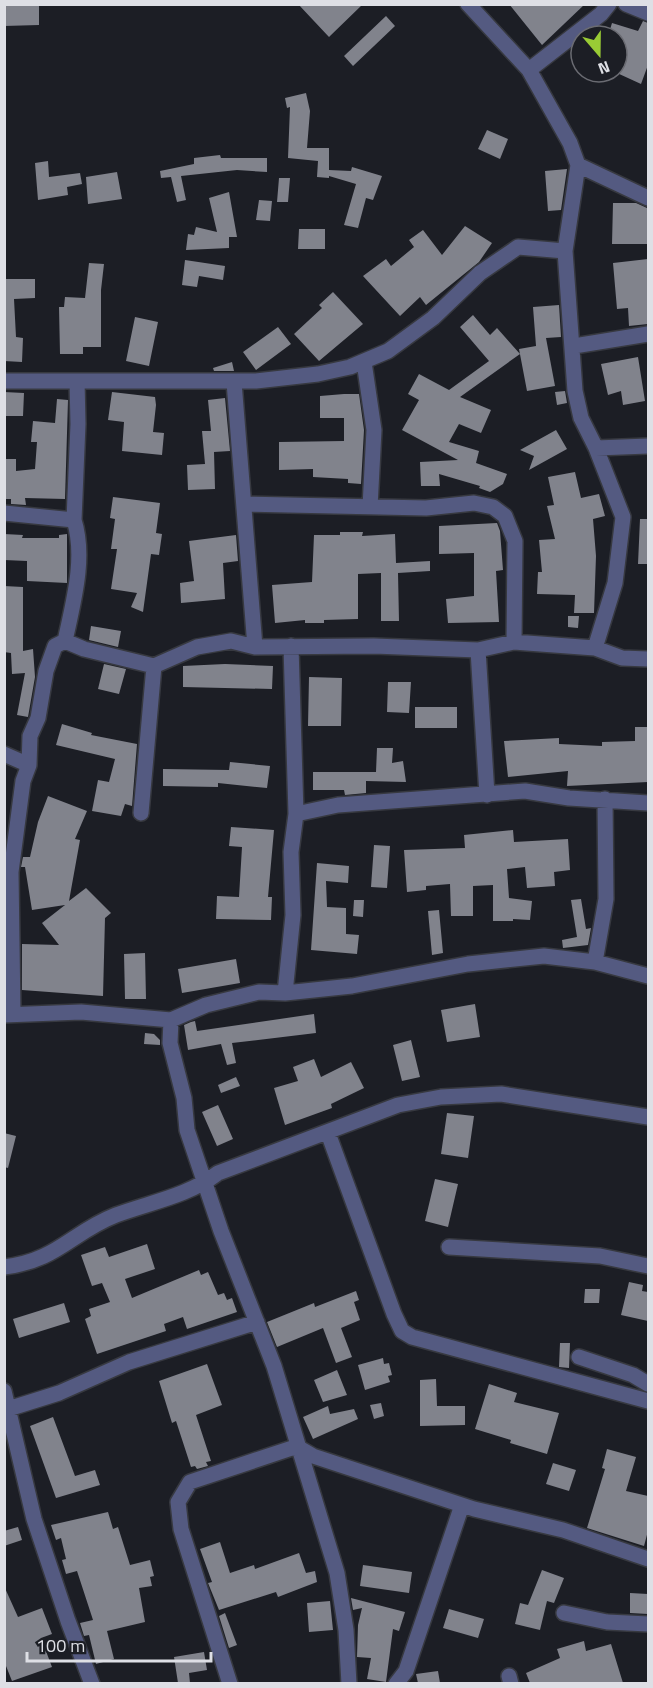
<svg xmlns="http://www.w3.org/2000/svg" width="653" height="1688" font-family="'Titillium Web',sans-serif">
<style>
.building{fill:#81838c}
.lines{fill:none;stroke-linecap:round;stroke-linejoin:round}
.minor-casing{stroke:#373940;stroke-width:18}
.minor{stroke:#545a81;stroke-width:15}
</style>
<rect width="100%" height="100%" fill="#1c1e25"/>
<path class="building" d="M4 4H39V25L4 26Z
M298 4H363L329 37Z
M509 4H585L542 45Z
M386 16 395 26 353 66 344 56Z
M643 21 648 23V65L641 84 617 73V36H608L612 23 638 31Z
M306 93 310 111 307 148H329V170L351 171 352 167 382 176 373 200 366 198 358 228 344 225 356 184 329 176V178L317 177 318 161 288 158 290 107 287 108 285 98Z
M487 130 508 139 500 159 478 149Z
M220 155 221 158H267V172L237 170 181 176 186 200 177 202 171 177 161 178 160 171 194 164V158Z
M48 161 49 177 80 173 82 184 67 187 68 195 38 200 35 163Z
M567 169 561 210 548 211 545 171Z
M117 172 122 199 88 204 86 177Z
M279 178H290L288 202H277Z
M229 192 237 237H229V248L186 250 188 234 194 235 196 227 217 232 209 198Z
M259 200 272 201 270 221 256 220Z
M613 203H636L647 208V244H612Z
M465 226 492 243 479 262 426 305 420 297 400 316 363 276 386 259 391 266 414 247 409 240 423 230 442 255Z
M299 229H325V249H298Z
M648 259V324L629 326 628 308 617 309 613 263Z
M185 260 225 266 223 280 199 276 197 287 182 285Z
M89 263 104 264 101 290V347H83V354H60L59 307H64L65 297 85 298Z
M4 279H35V298L14 299 16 337 23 338 22 362 4 361Z
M333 292 363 324 319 361 294 334 322 308 319 305Z
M559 305 561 337 546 338 555 386 527 391 519 349 536 346 533 307Z
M473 315 490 335 497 328 520 354 460 397 491 410 481 433 459 424 449 442 479 451 476 463 507 474 503 484 490 492 479 488 480 486 439 474 440 486H421L420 462 458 460 402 430 419 400 408 394 419 374 449 390 489 361 460 327Z
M135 317 158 322 149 366 126 361Z
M278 327 291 344 256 370 243 352Z
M638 357 645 401 623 405 621 391 608 395 601 364Z
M232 362 234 371H214L213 368Z
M565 391 567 403 557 405 555 392Z
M4 392 24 393 23 416H4Z
M112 392 155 397 156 405 153 432 164 433 162 455 122 451 124 422 108 420Z
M344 394H359L364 430 361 484 348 483V479L313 477V469L279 470V442L344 441V418H320V396Z
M225 398 230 451 214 452 215 489 188 490 187 465 205 464 202 431H211L208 400Z
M57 399 68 400 65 499 25 498 26 505 11 504V499H4V459H16V471L35 469 37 442H31L33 421 55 423Z
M556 430 567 449 529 470 534 456 520 450Z
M575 472 581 498 599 494 605 516 593 519 596 556 594 613H574L575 595 537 594 538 572H542L539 540 555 539 547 506 554 505 548 477Z
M113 497 160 503 156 533 162 534 159 555 151 554 143 612 131 607 137 593 111 589 117 549H111L115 519 110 518Z
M640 519H648V564H638Z
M497 523 500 531 503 570 496 571 499 622 448 623 446 599 474 596V553L439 554V526Z
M340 532H363L362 536 395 534 396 563 430 561V571L398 573 399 621H381V573L358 574V619L324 620V623H305V620L275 623 272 585 312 582 314 535H340Z
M4 534 23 535 22 538H59V535L67 534V583L27 581V561L4 560Z
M236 535 238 561 223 563 225 599 181 603 180 583 194 581 189 541Z
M4 586 23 587V651L33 649 35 677 28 717 17 715 25 673 12 674 11 653 4 652Z
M568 616H579L578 628 568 627Z
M91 626 121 631 118 647 89 640Z
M104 664 126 669 119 694 98 689Z
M225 664 273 666 272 689 183 687V666Z
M309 677 342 678 341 726H308Z
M388 682H411L409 713 387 712Z
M415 707H457V728H415Z
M62 724 92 733 91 735 137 744 132 806 125 804 121 816 92 811 98 780 109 782 115 759 56 745Z
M635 727H648V782L567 786 568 771 508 777 504 741 559 738V744L602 746V742L635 741Z
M377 748H393L392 763 403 761 406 782 366 781V793L345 795 344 790H313V772H376Z
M230 762 270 766 267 788 218 783V787L163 786V769L229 770Z
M48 796 87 811 75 839 80 840 69 901 86 888 111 913 105 918 103 996 22 990V944L59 945 42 923 65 905 32 910 25 867H21L23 857H30L38 822Z
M231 827 274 830 268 897H272L271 920 216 919 217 896 239 897 242 847 229 846Z
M513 830 514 842 568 839 570 870 554 872 555 886 527 888 525 867 507 869 509 898 532 901 530 920 513 919V921H493V885L473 886V916H451L450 884 426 886V890L407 892 404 850 465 848 464 835Z
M374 845 390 846 387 888 371 887Z
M317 863 349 866 348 883 326 881 327 907 346 908V934L359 935 357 954 311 950Z
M581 899 586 929 591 928 588 945 563 948 562 940 577 937 571 900Z
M354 900H364L363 917 353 916Z
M439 910 443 953 432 955 428 911Z
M145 953 146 999H125L124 954Z
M236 959 240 983 182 993 178 969Z
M475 1004 480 1037 447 1042 441 1010Z
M314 1014 316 1033 232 1043 236 1063 227 1065 221 1044 188 1050 184 1025 191 1022 195 1021 197 1031Z
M145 1033 154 1034 160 1040V1045L144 1044Z
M411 1040 420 1077 402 1081 393 1045Z
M314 1059 321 1077 351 1062 364 1088 331 1104 332 1108 285 1125 274 1088 298 1081 293 1067Z
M236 1077 240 1086 221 1093 218 1085Z
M218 1105 233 1139 217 1146 202 1112Z
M447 1113 474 1116 468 1158 441 1154Z
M4 1133 16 1136 8 1168 4 1167Z
M435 1179 458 1184 448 1227 425 1221Z
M147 1244 155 1269 125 1279 132 1298 199 1270 201 1275 208 1272 218 1295 224 1293 227 1300 232 1298 237 1312 187 1329 183 1317 164 1324 166 1331 97 1354 85 1319 91 1316 89 1309 110 1302 102 1283 92 1286 81 1255 105 1247 109 1257Z
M629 1282 643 1285 642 1291 648 1292V1321L621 1315Z
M585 1289H600L599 1303H584Z
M356 1291 359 1300 354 1302 360 1320 341 1328 352 1357 336 1363 323 1328 277 1347 267 1322 314 1303 315 1307Z
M64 1303 70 1322 19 1338 13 1319Z
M560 1343H570L569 1368 559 1367Z
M383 1358 384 1364 389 1363 392 1375 388 1376 390 1382 365 1390 358 1365Z
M207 1364 222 1405 196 1415 211 1461 206 1462 208 1466 197 1469 195 1466 191 1467 176 1421 172 1423 159 1381Z
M337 1370 347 1395 323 1402 314 1380Z
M436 1379 437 1406H465V1425L420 1426V1380Z
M489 1384 517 1393 514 1402 559 1413 547 1454 510 1443 511 1440 475 1429Z
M381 1403 384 1416 374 1419 370 1405Z
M328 1406 330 1414 354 1409 358 1419 313 1439 303 1417Z
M53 1417 75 1476 95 1470 100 1485 56 1498 30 1426Z
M607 1449 636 1457 626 1491 648 1496V1531L644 1546 587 1528 605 1469 602 1468Z
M553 1463 576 1470 569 1491 546 1484Z
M108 1512 113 1529 118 1527 130 1565 150 1560 154 1576 150 1577 152 1586 139 1588 145 1622 107 1631 114 1659 96 1664 89 1635 84 1636 80 1623 93 1620 77 1571 66 1574 62 1560 66 1559 61 1538 56 1540 51 1525Z
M18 1527 22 1540 4 1546V1531Z
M220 1542 230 1573 254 1565 255 1569 299 1553 306 1573 315 1571 317 1582 278 1597 276 1592 219 1610 208 1583 212 1582 200 1549Z
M363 1565 412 1572 409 1593 360 1586Z
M542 1570 564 1578 554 1603 547 1601 540 1630 515 1624 520 1603 528 1605Z
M4 1586 18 1617 42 1608 52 1634 41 1638 52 1667 12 1681 4 1661Z
M630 1593 648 1594V1614L630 1613Z
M351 1598 405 1612 399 1631 393 1629 386 1682 367 1679 371 1658 357 1657 358 1625 362 1608 353 1610Z
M330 1601 333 1630 309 1632 307 1603Z
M449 1609 484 1619 478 1638 443 1628Z
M225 1613 237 1645 229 1648 219 1616Z
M584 1641 586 1651 611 1644 623 1683H530L526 1673 560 1658 557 1649Z
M204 1652 207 1670 189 1673 190 1683H178L174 1657Z
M438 1671 440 1683H418L416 1674Z"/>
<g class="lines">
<defs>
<path id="minor" d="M468 4 529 70 570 143 578 165 565 251 575 391 581 418 596 448 623 517 615 583 595 648
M626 4 648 13
M529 70 601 14 609 4
M578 165 648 198
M574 346 648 334
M364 362 374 430 370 507
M4 381H256L318 374 350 367 388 351 433 318 480 273 518 247 565 251
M234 382 255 647
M596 448 648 446
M246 504 426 508 474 503 493 507 505 516 515 541 514 642
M4 513 74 520
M65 641 84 649 154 666 197 647 231 641 255 647 374 646 478 650 514 642 527 643 595 648 622 658 648 659
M478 650 487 795
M4 754 29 765
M141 813 154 666
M296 814 338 805 525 791 569 798 648 803
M595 962 606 899 605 799
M285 993 293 915 291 852 296 814 291 646
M13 1014 11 872 23 781 29 765 30 736 38 718 46 671 55 646 65 641C73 603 86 558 74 520L78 424 77 381
M4 1015 81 1012 171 1020 206 1005 259 992 285 993 352 986 468 964 544 956 595 962 648 976
M171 1020 170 1043 184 1098 187 1130 221 1231 274 1366 337 1573 346 1630 349 1684
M328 1133 394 1314 402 1331 412 1337 648 1401
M449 1247 600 1256 648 1266
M4 1267C57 1261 72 1232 116 1215 151 1202 188 1196 218 1173L398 1105 441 1097 501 1094 648 1117
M579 1357 633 1375 648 1384
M4 1391 34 1519 68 1621 92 1684
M8 1409 59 1393 129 1362 257 1322
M564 1613 607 1622 648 1624
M509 1676 511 1684
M230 1684 181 1529 178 1502 190 1482 292 1448 301 1449 313 1456 474 1509 563 1530 648 1559
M396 1684 406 1671 462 1505"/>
</defs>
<use href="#minor" class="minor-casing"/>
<use href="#minor" class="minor"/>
</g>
<rect width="653" height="1688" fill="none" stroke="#dedfe5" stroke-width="12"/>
<g transform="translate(599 54) rotate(160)"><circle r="28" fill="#1c1e25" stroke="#6a6b72" stroke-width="1.5"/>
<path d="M0-4.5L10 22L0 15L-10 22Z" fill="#99cb35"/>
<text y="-9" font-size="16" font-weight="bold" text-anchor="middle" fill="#dedfe5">N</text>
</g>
<path d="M27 1652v9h184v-9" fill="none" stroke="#dedfe5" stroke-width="3"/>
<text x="36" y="1652" font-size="18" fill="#dedfe5" stroke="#1c1e25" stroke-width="4.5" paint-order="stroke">100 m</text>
</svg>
